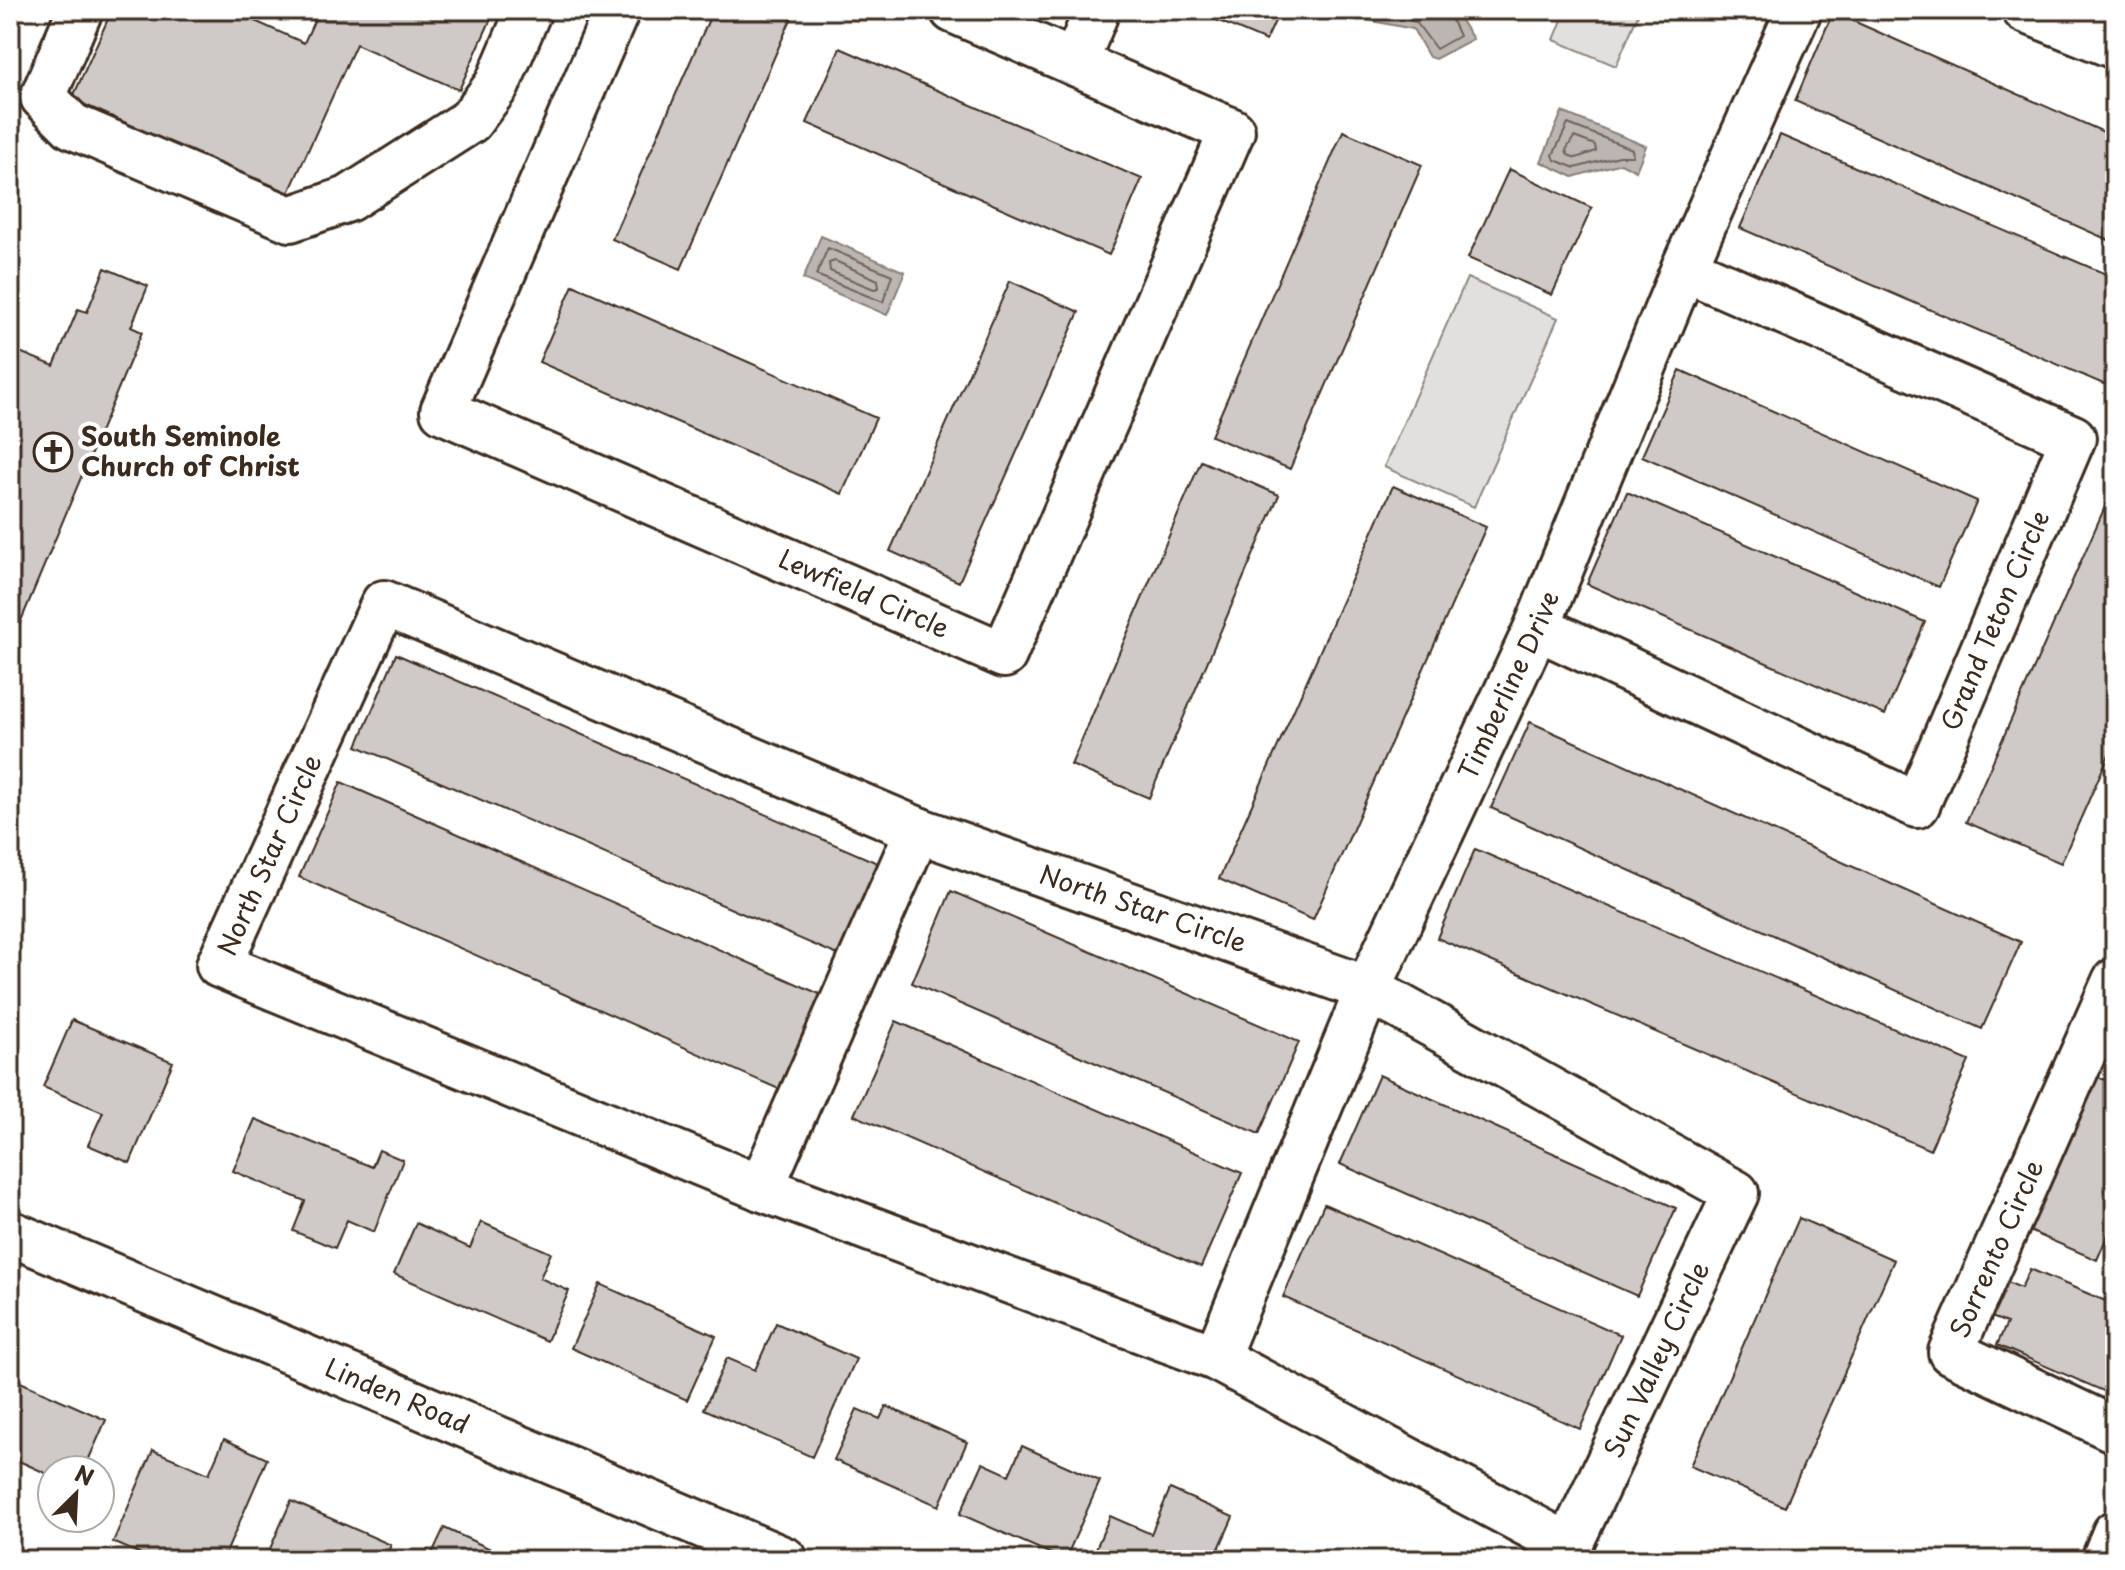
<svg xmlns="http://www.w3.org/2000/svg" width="2125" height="1570" font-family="'Playpen Sans',sans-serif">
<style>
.park{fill:#e2e0de;stroke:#8e857e;stroke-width:2}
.water{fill:#bcb6b3;stroke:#887e77;stroke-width:2}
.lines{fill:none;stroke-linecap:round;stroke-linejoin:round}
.shore{stroke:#6f625a;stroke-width:2}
.building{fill:#cfcac7;stroke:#3b2a1e;stroke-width:2}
.minor-casing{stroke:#3b2a1e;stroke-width:50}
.minor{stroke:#fff;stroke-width:44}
.labels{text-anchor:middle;stroke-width:8;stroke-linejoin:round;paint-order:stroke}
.poi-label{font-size:26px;font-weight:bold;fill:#3b2a1e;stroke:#fff;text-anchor:start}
.street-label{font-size:26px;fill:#3b2a1e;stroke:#fff}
</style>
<rect width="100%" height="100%" fill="#fff"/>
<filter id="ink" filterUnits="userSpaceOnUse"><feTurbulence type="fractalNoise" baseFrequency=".0125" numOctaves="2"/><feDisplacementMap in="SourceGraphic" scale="16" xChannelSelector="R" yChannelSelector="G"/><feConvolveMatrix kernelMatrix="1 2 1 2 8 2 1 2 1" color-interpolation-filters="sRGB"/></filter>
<g filter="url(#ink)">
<path class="park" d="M1566 10H1640L1616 66 1554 40Z
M1467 278 1558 318 1474 507 1384 467Z"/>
<path class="water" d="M1348 10H1454L1473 39 1435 59 1429 57 1413 29 1352 17Z
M1562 112 1646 146 1636 171 1621 163 1573 177 1541 162Z
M821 236 905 272 887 315 803 279Z"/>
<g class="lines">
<path class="shore" d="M1359 10 1416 22 1436 49 1459 36 1447 10
M1568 124 1632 149 1633 156H1619L1575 168 1555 160 1553 155Z
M1574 137 1595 145 1596 151 1576 158 1568 155 1566 150Z
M828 248 892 275 883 302 816 275Z
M835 261 878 280 879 288 874 289 830 271 829 263Z"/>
</g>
<path class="building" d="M112 10H230L304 43 319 10H495L459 90 356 44 288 195 72 99Z
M713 10H795L681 269 612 239Z
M1193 10H1280L1266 41Z
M1833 12 2115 137V243L1795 101Z
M840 48 1142 179 1109 255 807 123Z
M1343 131 1422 165 1290 469 1211 436Z
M1780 135 2115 278V389L1740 228Z
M1509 169 1592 208 1552 295 1468 258Z
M105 268 148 286 131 327 142 332 10 647V462L19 442 10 438V348L54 366 78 309 87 312Z
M1010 281 1079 312 959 582 890 551Z
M573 285 876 418 842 494 539 362Z
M1680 370 1977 501 1939 587 1642 456Z
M1201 461 1279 495 1149 798 1071 765Z
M2115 484V741L2061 863 1966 822Z
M1393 486 1486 527 1313 920 1219 879Z
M1627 492 1925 622 1885 715 1587 584Z
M396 654 889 868 849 960 357 746Z
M1530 722 2021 942 1982 1029 1491 808Z
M341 782 831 999 790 1094 299 877Z
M1475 849 1969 1061 1930 1150 1437 938Z
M951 891 1299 1042 1259 1134 912 983Z
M72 1020 173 1062 130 1163 88 1145 103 1112 43 1087Z
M896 1021 1242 1173 1201 1267 854 1115Z
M1379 1075 1676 1208 1637 1296 1340 1164Z
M2094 1075 2115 1084V1218L2097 1260 2027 1230Z
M255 1119 372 1167 379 1150 403 1160 374 1232 347 1220 335 1248 293 1231 305 1201 233 1171Z
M1324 1204 1621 1335 1580 1429 1283 1297Z
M1799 1218 1894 1260 1785 1507 1690 1466Z
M481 1222 551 1253 540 1278 569 1291 547 1341 394 1274 416 1223 470 1248Z
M2030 1269 2115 1305V1396L1997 1345 2007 1323 1981 1313 1996 1277 2021 1288Z
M600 1284 716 1336 687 1400 571 1348Z
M776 1323 856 1359 812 1457 704 1409 727 1358 755 1370Z
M18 1381 106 1420 84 1470H52V1476L10 1457V1399Z
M886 1406 967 1442 939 1506 834 1460 857 1409 880 1419Z
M224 1439 267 1459 223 1560H154L113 1542 153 1450 209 1474Z
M1022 1446 1100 1481 1065 1560 960 1514 983 1463 1009 1475Z
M1170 1489 1233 1517 1214 1560H1091L1110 1516 1151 1534Z
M291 1501 391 1545 384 1560H265Z
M444 1528 515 1560H429Z"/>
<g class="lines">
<defs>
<g id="minor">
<path d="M80 10 43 97 72 126 290 219 348 199 470 121 497 85 529 10"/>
<path id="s1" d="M617 10 443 411 1004 655 1232 131 953 10"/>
<path d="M2025 10 2115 46"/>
<path d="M1075 63 1097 10"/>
<path d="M384 603 918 830 1368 989 1736 1193 1569 1546 1216 1358 761 1188 219 965Z"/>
<path id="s2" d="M1537 627 1917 805 2073 438 1684 268"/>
<path d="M2115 981 1951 1352 2115 1430"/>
<path d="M761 1188 918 830"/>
<path id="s3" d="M10 1233 785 1560"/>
<path id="s4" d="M1216 1358 1368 989 1537 627 1684 268 1799 10"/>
<path d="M2104 1560 2115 1533"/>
</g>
</defs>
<use href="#minor" class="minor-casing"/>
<use href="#minor" class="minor"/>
</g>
</g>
<defs>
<symbol id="church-ring" viewBox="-11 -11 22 22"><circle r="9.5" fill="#fff" stroke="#3b2a1e" stroke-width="1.5"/><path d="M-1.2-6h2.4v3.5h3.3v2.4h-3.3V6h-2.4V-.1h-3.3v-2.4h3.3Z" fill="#3b2a1e"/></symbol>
</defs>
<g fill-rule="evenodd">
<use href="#church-ring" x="31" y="430" width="44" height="44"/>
</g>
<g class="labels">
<g class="poi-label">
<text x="81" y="446">South Seminole<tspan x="81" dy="30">Church of Christ</tspan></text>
</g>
<g class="street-label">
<text dy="9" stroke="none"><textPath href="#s1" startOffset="896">Lewfield Circle</textPath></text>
<text dy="9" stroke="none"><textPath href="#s2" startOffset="620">Grand Teton Circle</textPath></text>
<text dy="9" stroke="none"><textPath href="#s4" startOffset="734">Timberline Drive</textPath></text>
<text transform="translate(270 855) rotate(-66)" y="9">North Star Circle</text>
<text transform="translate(1143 909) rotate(19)" y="9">North Star Circle</text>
<text transform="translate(1997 1249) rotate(-66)" y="9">Sorrento Circle</text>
<text transform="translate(1657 1360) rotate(-65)" y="9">Sun Valley Circle</text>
<text dy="9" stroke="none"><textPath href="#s3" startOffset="420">Linden Road</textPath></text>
</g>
</g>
<rect width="2125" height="1570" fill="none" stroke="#fff" stroke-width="40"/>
<rect x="20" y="20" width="2085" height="1530" fill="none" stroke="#3b2a1e" stroke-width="3" filter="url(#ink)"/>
<g transform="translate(76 1494) rotate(24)"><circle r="38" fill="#ffffff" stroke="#b1aaa5" stroke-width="2"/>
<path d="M0-6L14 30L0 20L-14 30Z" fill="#3b2a1e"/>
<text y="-12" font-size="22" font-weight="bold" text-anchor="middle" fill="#3b2a1e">N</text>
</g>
</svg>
